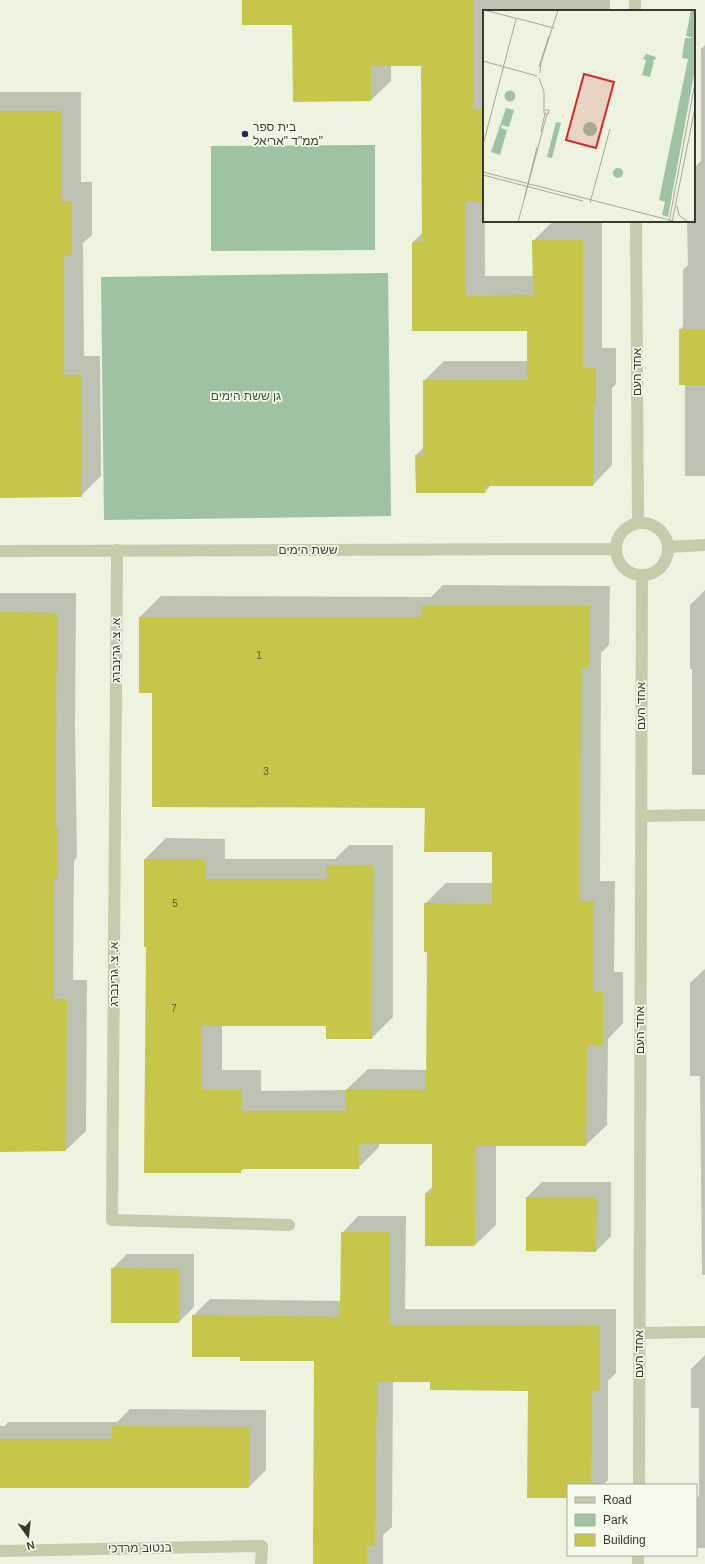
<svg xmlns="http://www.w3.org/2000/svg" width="705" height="1564" font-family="Arial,'Noto Sans Hebrew',sans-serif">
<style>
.green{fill:#9fc3a2}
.shadow{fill:#0003}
.building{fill:#c6c64a}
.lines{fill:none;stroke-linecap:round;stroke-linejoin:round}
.minor{stroke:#c4ccab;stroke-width:12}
.poi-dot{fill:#1f295b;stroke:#f6faec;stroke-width:1.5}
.labels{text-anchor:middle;stroke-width:3.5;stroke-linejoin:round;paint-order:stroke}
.number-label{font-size:10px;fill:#5c5c32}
.poi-label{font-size:12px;fill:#38392a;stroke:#f6faec;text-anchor:start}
.street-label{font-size:12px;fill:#38392a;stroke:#f6faec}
.park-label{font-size:12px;fill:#2e5833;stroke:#f6faec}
.inset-road{fill:none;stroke:#a5a997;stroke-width:1}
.view{fill:#d62828;fill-opacity:0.15;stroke:#d62828;stroke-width:2}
.inset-edge{fill:none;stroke:#38392a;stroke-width:2}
</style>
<rect width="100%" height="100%" fill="#edf3df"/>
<path class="green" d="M375 145V250L211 251V146Z
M388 273 391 516 104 520 101 277Z"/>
<path class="shadow" d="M243 0H610V11H484L485 276H534L533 241 553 221H602V348H616V384L612 388V465L593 485H491L485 492 416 455 424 447V381L444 361H528V330H413V242L423 232 422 65H391V81L371 100 294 101 293 24Z
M705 45V476H685V384L680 330 683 326V270L688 265 687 221H694V168L701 161V49Z
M0 92H81V182H92V235L83 243 84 356H100L101 476 81 496 0 497Z
M443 585 610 586 609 645 601 653 600 881H615L614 972H623V1023L608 1039 607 1125 586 1145H496V1225L475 1245 426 1193 433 1186V1143H379V1147L358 1168H244L240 1172H145L147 946H145V859L166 838 225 839V859H335L349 845H393V1017L372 1038H327V1025H222V1070H261V1091L346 1090 368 1069 427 1070 428 951 425 904 446 883H493V851L426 807 153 692 140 617 161 596 431 597Z
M705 590V775H692V669H690V605Z
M0 593H76L75 727 77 857 74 861 73 980H87L86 1131 66 1150 0 1151Z
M705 969V1275H702L700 1076H690V983Z
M542 1182H611V1236L596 1251 527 1197Z
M358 1216H406L405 1309H616V1373L608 1381V1480L603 1485H568V1497L529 1390 431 1381H393L392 1527 383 1535V1564H313L315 1360 241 1356 193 1316 210 1299 341 1301 342 1233Z
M127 1254H194V1307L179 1322H112V1269Z
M705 1355V1548H696V1499L699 1496V1408H691V1369Z
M130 1409 266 1410V1470L249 1487H0V1426H5L8 1422H117Z"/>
<path class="building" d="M242 0H473V109H484V202H466V296L533 295 532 240H583V368H596V405H593V486H485V493H416L415 455H423V380H527V331H412V242L422 241 421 66H371V101L293 102 292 25H242Z
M0 111H62V201H72V256H64V375H81L82 497 0 498Z
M679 329H705V385H679Z
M421 606H590L589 667H581L580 901H594V992H603V1045H587L586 1146H476L475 1246H425V1193H432V1144H359V1169H241V1173H144L146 947H144V859H205V879H327V866L373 865 372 1039H326V1026H202V1090H241V1111H345L346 1089 426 1090 427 952H424V903L492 904V852H424L425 808 152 807V693H139V617H421Z
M0 612 57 613 56 748V828H58V878H54V999H67L66 1151 0 1152Z
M526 1197H597L596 1252 526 1251Z
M341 1232H389V1325L600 1326V1391H592L591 1485H568V1498H527L528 1391 430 1390V1382H377L375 1545H367V1564H313L314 1361H240V1357H192V1315L340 1317Z
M111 1268 180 1269 179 1323H111Z
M112 1426 249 1427V1488H0V1439H112Z"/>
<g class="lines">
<path class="minor" d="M635 0V11
M636 221 638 523
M616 549a26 26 0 1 1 52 0a26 26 0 1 1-52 0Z
M669 547 705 545
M117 550 112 1220 289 1225
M0 551 616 549
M641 816 705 815
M639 1333 705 1332
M639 1485 642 576
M0 1551 262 1546 261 1564
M638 1564V1555"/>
</g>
<circle class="poi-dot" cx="245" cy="134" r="4"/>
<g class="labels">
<g class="number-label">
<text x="259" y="659">1</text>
<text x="266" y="775">3</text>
<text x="175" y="907">5</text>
<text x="174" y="1012">7</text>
</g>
<g class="poi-label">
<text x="253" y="131">בית ספר<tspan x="253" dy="14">ממ"ד "אריאל"</tspan></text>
</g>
<g class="street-label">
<text transform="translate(637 372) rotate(-90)" y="4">אחד העם</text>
<text x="308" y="554">ששת הימים</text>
<text transform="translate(116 650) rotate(-90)" y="4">א. צ. גרינברג</text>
<text transform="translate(641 706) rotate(-90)" y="4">אחד העם</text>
<text transform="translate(114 974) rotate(-90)" y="4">א. צ. גרינברג</text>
<text transform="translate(640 1030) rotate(-90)" y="4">אחד העם</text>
<text transform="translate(639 1354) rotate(-90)" y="4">אחד העם</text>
<text transform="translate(140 1548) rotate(-1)" y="4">בנטוב מרדכי</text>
</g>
<g class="park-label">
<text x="246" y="400">גן ששת הימים</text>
</g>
</g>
<g transform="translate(483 10)">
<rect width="212" height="212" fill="#edf3df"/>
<path d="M208 0 212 1V59L185 207 179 205 182 192 176 190 205 49 199 48 202 28H210L203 26ZM163 44 173 47 172 50H169L171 51 167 67 159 65 163 50 160 49ZM21.5 86a5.5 5.5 0 1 1 11 0a5.5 5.5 0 1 1-11 0ZM23 98 31 100 26 117 19 115 18 118 24 120 17 145 8 142ZM73 112 78 113 69 148 64 147ZM100 119a7 7 0 1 1 14 0a7 7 0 1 1-14 0ZM130 163a5 5 0 1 1 10 0a5 5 0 1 1-10 0Z" fill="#9fc3a2"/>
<path class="inset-road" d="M1 0 71 18M0 51 54 66M56 57 66 26M57 63 58 53 75 0M56 68 61 82V103L65 104 66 100H62M58 122 62 103M0 135 33 9M0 162 194 212M0 165 100 191M42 186 54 137M107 193 127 119M194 196 196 205 205 212M35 212 64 104M186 212 212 73M189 212 212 98"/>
<path class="view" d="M101 64 131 72 113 138 83 130Z"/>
<rect width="212" height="212" class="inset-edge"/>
</g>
<rect x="567" y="1484" width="130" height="72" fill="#f6faec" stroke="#aaad9e"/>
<rect x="575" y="1497" width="20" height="6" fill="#c4ccab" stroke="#aaad9e"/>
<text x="603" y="1504" font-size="12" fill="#38392a">Road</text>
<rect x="575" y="1514" width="20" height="12" fill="#9fc3a2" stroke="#aaad9e"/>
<text x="603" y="1524" font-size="12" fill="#38392a">Park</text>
<rect x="575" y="1534" width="20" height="12" fill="#c6c64a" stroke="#aaad9e"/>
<text x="603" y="1544" font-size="12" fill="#38392a">Building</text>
<g transform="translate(28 1536) rotate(165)" stroke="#f6faec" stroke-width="3" paint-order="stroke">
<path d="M0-3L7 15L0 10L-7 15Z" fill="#38392a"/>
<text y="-6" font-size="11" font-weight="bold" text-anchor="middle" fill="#38392a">N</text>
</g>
</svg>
